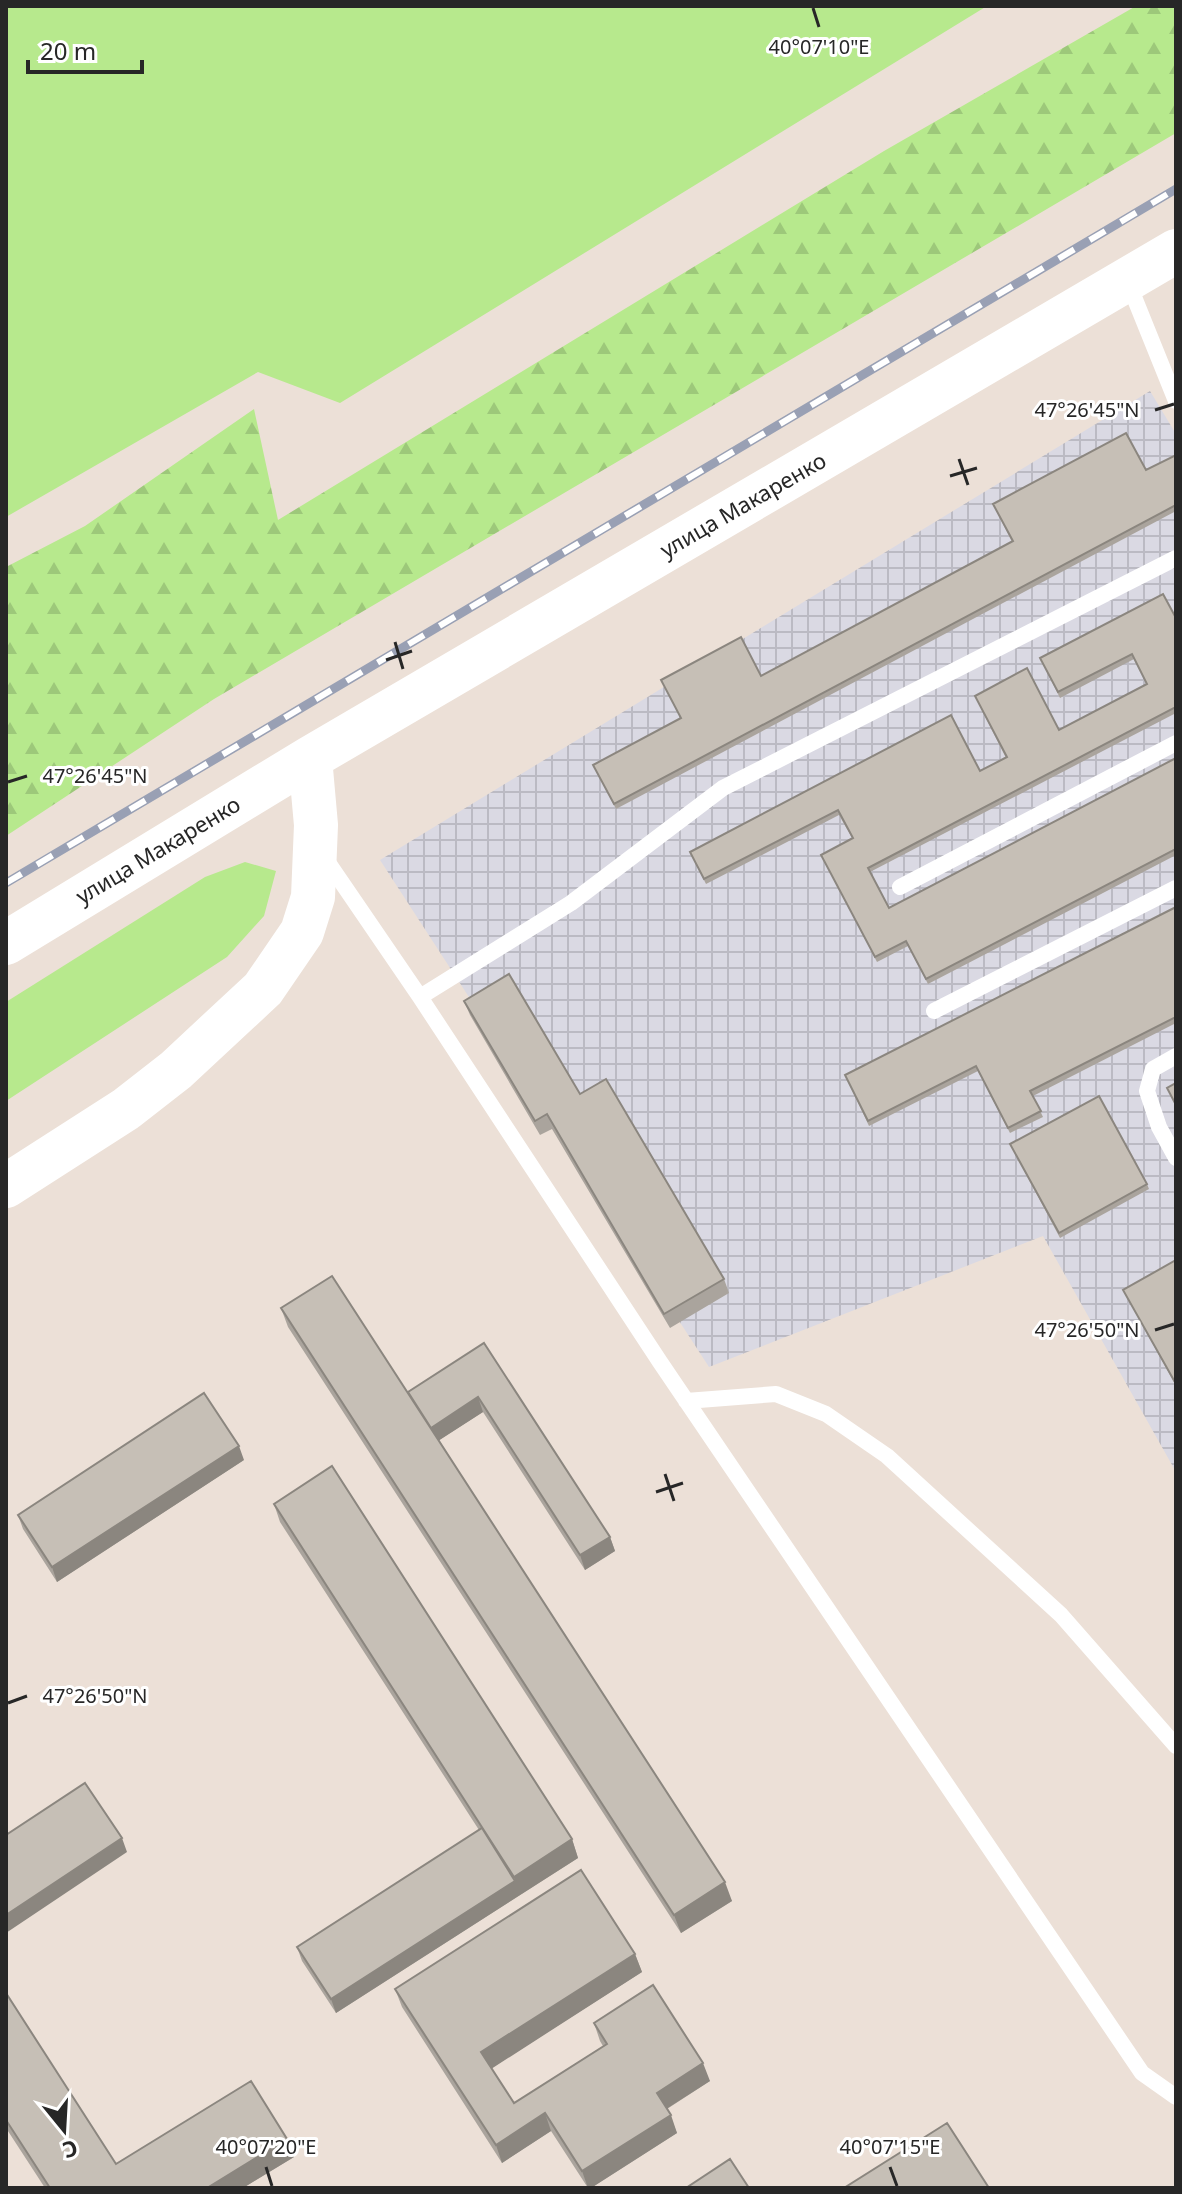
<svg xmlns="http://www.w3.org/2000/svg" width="1182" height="2194" font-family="'Noto Sans',sans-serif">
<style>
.industrial{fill:url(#industrial-grid)}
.grass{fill:#b7e98d}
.forest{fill:url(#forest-firs)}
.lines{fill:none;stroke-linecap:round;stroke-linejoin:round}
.lane{stroke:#fff;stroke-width:16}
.secondary{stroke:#fff;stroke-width:44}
.rail-casing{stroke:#99a0b4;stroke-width:9}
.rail{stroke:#fff;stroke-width:6;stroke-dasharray:18;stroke-linecap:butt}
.wall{fill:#aaa49d}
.shaded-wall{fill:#8b867f}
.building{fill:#c6bfb6;stroke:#8b867f;stroke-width:2}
.ticks{fill:none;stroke:#272727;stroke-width:3}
.labels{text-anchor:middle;stroke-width:6;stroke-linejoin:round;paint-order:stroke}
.street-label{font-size:22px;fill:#272727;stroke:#fff}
.ticks-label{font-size:20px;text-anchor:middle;fill:#272727;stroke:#fff;stroke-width:6;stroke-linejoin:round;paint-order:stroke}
</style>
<defs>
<pattern id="industrial-grid" width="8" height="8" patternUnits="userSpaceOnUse" patternTransform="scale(2)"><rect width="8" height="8" fill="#dad9e3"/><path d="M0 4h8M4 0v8" fill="none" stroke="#bbbac3"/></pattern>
<pattern id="forest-firs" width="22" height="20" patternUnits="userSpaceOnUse" patternTransform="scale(2)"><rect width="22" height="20" fill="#b7e98d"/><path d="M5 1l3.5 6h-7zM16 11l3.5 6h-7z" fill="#9dc87a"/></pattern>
</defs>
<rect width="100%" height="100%" fill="#ece0d7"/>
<path class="industrial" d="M1150 391 1176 434V1472L1043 1236 709 1367 380 860Z"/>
<path class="grass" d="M6 6H987L340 403 258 372 6 517Z
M245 862 276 871 264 916 227 957 6 1101V1002L205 877Z"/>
<path class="forest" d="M1136 6H1176V133L214 699 6 836V567L85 526 254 409 278 520 884 151Z"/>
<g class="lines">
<path class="lane" d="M1128 282 1176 401
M325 858 420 997 660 1362 1142 2073 1176 2097
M900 887 1176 743
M420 997 571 903 723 788 1176 558
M934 1011 1176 888
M1176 1056 1153 1069 1147 1091 1159 1127 1176 1158
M686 1401 776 1394 826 1414 887 1456 1061 1615 1176 1746"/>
<path class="secondary" d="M6 943 310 758 1176 251
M6 1186 126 1109 176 1070 263 989 302 932 313 897 316 825 310 758"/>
<defs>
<path id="rail" d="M6 883 1176 189"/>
</defs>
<use href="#rail" class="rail-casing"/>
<use href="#rail" class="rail"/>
</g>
<path class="wall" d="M1176 455V511L616 809 593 765 681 718 661 680 761 676 1012 542 993 504 1146 470Z
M1176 618V713L870 872 889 908 1176 758V855L928 984 908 946 877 962 821 855 852 838 839 815 706 884 690 852 951 715 980 771 1006 758 975 696 1059 730 1147 684 1134 659 1060 698 1040 658Z
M1176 907V1023L1033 1096 1043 1117 1010 1133 978 1071 869 1126 845 1075Z
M464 1001 580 1094 724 1279 729 1293 670 1328 552 1129 540 1135 470 1015Z
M1010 1144 1147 1184 1149 1189 1060 1238Z
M1176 1260V1386L1123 1290Z
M281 1308 408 1392 484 1343 610 1537 615 1551 585 1570 483 1412 439 1440 732 1901 681 1933 288 1327Z
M244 1460 57 1582 23 1529 18 1515Z
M274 1504 572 1839 578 1858 336 2013 302 1961 297 1947 479 1830 280 1522Z
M635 1954 642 1972 491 2068 514 2103 603 2046 600 2041 594 2023 710 2081 667 2109 677 2133 591 2188H588L551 2131 502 2163 402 2007 395 1989Z
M6 1993 116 2164 294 2157 243 2188H45L6 2128Z"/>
<path class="shaded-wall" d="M478 1397 483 1412 435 1443 430 1428Z
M239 1446 244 1460 57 1582 52 1567Z
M610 1537 615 1551 585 1570 580 1555Z
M122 1838 127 1852 6 1933V1915Z
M572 1839 578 1858 336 2013 331 1999 515 1881 514 1877Z
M725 1882 732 1901 681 1933 674 1915Z
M635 1954 642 1972 488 2071 481 2052Z
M703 2063 710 2081 663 2111 657 2093Z
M545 2113 551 2131 502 2163 496 2145Z
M671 2115 677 2133 591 2188H588L582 2171Z
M287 2139 294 2157 243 2188H207Z"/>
<path class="building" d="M1126 433 1146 470 1176 455V505L614 804 593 765 681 718 661 680 741 637 761 676 1013 541 993 504Z
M1163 594 1176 618V707L868 868 889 908 1176 758V849L926 979 906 941 875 957 821 855 853 838 838 810 704 879 690 852 951 715 980 771 1007 757 975 696 1027 668 1059 730 1147 684 1132 654 1058 692 1040 658Z
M1176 907V1017L1030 1091 1041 1111 1008 1128 976 1066 868 1121 845 1075Z
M509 974 580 1094 606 1079 724 1279 664 1314 547 1114 535 1121 464 1001Z
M1176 1083V1105L1167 1088Z
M1099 1096 1147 1184 1059 1233 1010 1144Z
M1176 1260V1384L1123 1290Z
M332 1276 725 1882 674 1915 281 1308Z
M484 1343 610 1537 580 1555 478 1397 431 1428 408 1392Z
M204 1393 239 1446 52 1567 18 1515Z
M332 1466 572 1839 514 1877 274 1504Z
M85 1783 122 1838 6 1915V1835Z
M482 1828 515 1881 331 1999 297 1947Z
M581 1870 635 1954 481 2052 514 2103 607 2044 594 2023 653 1985 703 2063 657 2093 671 2115 582 2171 545 2113 496 2145 395 1989Z
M6 1993 116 2164 251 2081 287 2139 207 2188H50L6 2120Z
M947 2123 989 2188H844Z
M730 2159 749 2188H686Z"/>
<path class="ticks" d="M813 8 819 27M1155 410 1174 404M959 459 968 485M950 476 977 468M395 642 403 669M386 660 412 651M8 782 27 776M1155 1330 1174 1324M665 1474 674 1501M656 1492 683 1483M8 1703 27 1696M266 2167 272 2186M890 2167 897 2186"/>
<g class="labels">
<g class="street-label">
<text transform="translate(743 505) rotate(-30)" y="8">улица Макаренко</text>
<text transform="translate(158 850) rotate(-31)" y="8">улица Макаренко</text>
</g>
</g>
<g class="ticks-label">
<text x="819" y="54">40°07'10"E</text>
<text x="1087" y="417">47°26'45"N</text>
<text x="95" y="783">47°26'45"N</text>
<text x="1087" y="1337">47°26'50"N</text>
<text x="95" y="1703">47°26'50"N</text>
<text x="266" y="2154">40°07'20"E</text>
<text x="890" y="2154">40°07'15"E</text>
</g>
<rect width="1182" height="2194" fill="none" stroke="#272727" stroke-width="16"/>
<g transform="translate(64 2130) rotate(162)" stroke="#ffffff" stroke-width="6" paint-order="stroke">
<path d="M0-6L14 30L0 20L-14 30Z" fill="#272727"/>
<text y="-12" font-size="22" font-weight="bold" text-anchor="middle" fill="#272727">С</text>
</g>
<path d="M28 60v12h114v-12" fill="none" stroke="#272727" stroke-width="4"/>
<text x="40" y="60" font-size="24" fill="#272727" stroke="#ffffff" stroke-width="6" paint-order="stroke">20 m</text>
</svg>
